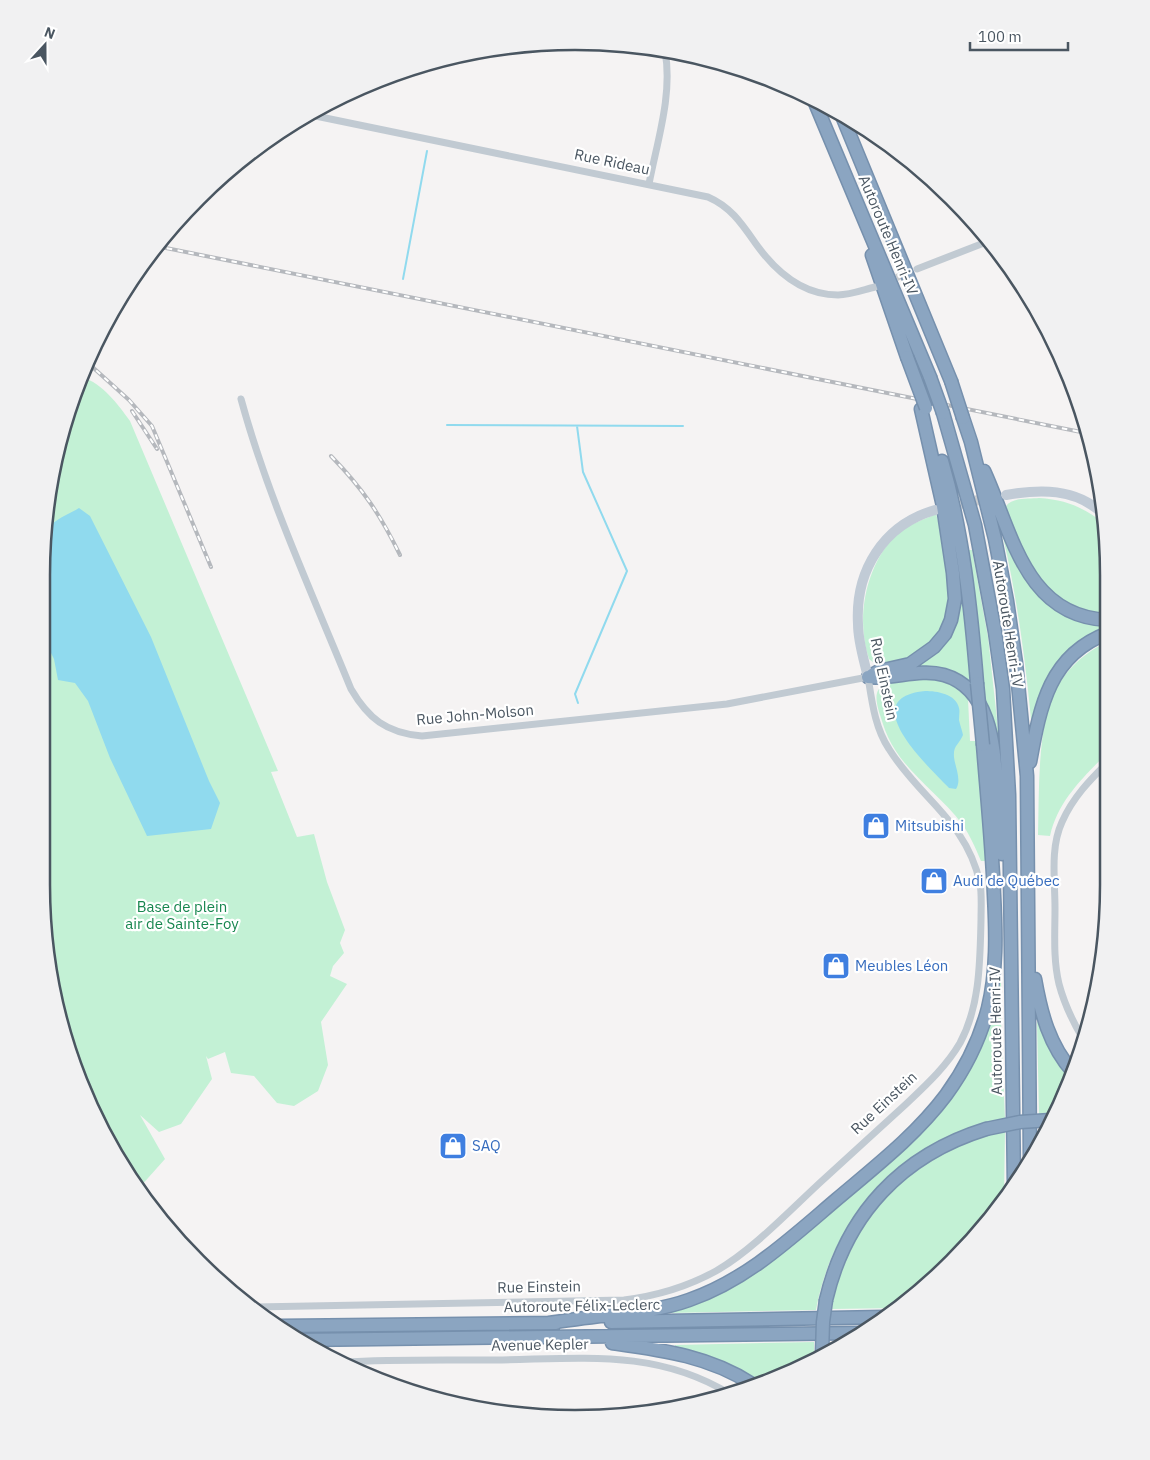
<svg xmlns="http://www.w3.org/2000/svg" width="1150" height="1460" font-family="'IBM Plex Sans',sans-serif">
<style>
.green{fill:#c3f1d5}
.water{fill:#90daee}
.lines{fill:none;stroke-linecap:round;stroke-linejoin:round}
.stream{stroke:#90daee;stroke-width:2}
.street-tunnel{stroke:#caccce;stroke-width:7;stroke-dasharray:7 3.5;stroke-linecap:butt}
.secondary-tunnel{stroke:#caccce;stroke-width:10;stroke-dasharray:10 5;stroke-linecap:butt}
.highway-casing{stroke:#7690ad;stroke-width:15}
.street{stroke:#c1cad2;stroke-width:7}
.secondary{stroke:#c1cbd6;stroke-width:10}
.highway{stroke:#8ba5c1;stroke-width:12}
.rail-casing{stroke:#b5b8bd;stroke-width:4}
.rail{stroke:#fff;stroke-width:2;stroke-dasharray:5.5;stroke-linecap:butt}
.highway-bridge-casing{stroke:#7690ad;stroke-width:15;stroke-linecap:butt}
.highway-bridge{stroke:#8ba5c1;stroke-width:12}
.labels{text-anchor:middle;stroke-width:4.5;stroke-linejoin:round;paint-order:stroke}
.street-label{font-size:15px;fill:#4a5661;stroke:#fff}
.shop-label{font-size:15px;fill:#366cbe;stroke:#fff;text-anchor:start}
.park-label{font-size:15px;fill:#17864f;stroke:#fff}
.rim{fill:none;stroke:#4a5661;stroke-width:2.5}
</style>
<rect width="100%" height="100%" fill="#f5f3f3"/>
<path class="green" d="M82 377C103 384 117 403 130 421L278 771 271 772 297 837 314 834 327 882 345 930 340 943 344 953 333 966 330 976 347 984 321 1022 328 1065 318 1091 294 1106 277 1103 254 1076 231 1073 225 1052 208 1059 206 1056 212 1079 181 1124 159 1132 140 1115 165 1159 140 1187C122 1164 101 1141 101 1110L95 1109 60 1023 41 885 42 540 70 403Z
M1039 498C1067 500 1082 507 1104 523L1108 540V615C1098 613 1087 612 1077 608 1035 592 1019 544 1006 506 1013 497 1029 499 1039 498Z
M936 514 944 541 950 575 949 611 940 634 914 657 878 666 869 659C855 618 866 563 898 533 909 524 923 520 936 514Z
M1007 535 1034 586 1108 623V628L1088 637 1035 719H1031C1025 657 1017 597 1003 537Z
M967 550H972L988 637 999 738H996L984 704Z
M959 561 968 637 972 688 918 670 916 665 939 649Z
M1108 642V752C1084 777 1058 800 1050 836L1038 835C1039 796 1038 755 1046 716 1052 684 1078 654 1108 642Z
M933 677C946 682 963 685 968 699L970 741H978L987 861H981C976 849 970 835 962 824 940 794 904 772 888 737 884 729 882 720 879 712 876 700 873 689 887 683Z
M999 967H1001V1022L1005 1119C909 1137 833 1214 816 1310L671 1313 670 1310 731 1287 947 1103Z
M1037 1022H1040L1071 1078 1068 1089 1054 1115 1039 1114Z
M1005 1131 1004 1198 927 1286 897 1308 832 1309C841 1233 899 1169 969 1142 980 1137 993 1133 1005 1131Z
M850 1341 842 1347 829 1353 828 1345H830L831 1342Z
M814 1342V1359L757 1382 675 1349V1345Z"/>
<path class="water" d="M79 508 90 516 151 637 209 781 220 803 211 829 147 836 110 758 88 701 75 683 58 680 54 659 42 635V540C46 522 64 517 79 508Z
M925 691C937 691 956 694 959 708 960 711 959 716 959 720 960 725 962 730 963 735 959 745 953 745 954 757 955 767 962 780 956 789L949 788C928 766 854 698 925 691Z"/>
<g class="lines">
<path class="stream" d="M403 279 427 151
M447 425 683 426
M577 426 583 472 627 571 575 694 578 703"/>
<path class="street-tunnel" d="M887 282 909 272"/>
<path class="secondary-tunnel" d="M946 507 993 497"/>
<defs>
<path id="highway" d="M813 98 930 377
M842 116 951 381
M872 255 907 357
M943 413 975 525 995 632 1003 689 1009 795 1014 1186
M963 418 971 442 995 539 1007 601 1016 663 1027 776 1030 1160
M942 461C963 533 971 608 977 683
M984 471C1012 532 1025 617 1108 620
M872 675 879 671 910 664 934 647 945 634 951 620 955 599 953 573 943 506 921 409
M868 677C893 680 919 668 944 675 992 689 994 749 997 789 999 811 1001 833 1002 854
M1030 762C1040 707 1049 655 1108 633
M1035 979C1041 1013 1049 1045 1073 1072
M826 1300C846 1214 902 1155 986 1129
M611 1322 884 1317
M549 1323C569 1320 590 1317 611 1315 637 1312 664 1309 689 1300 747 1280 791 1238 837 1199 876 1166 916 1135 946 1095 965 1069 980 1039 988 1008 997 971 996 933 994 895 992 845 987 795 983 745
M281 1326 556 1323
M299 1340 861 1333
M612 1343C662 1350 709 1356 752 1384"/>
</defs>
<use href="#highway" class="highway-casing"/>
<path class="street" d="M306 114 708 197C731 207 742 224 756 244 776 272 802 295 838 295 850 295 863 290 875 287
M649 184C657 142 673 94 665 51
M917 269 989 241
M241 399C268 498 312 593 351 689 368 718 386 733 422 736L727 704 868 677C872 702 875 728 889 749 920 799 966 820 980 883 982 894 981 908 981 920 980 961 980 1006 960 1043 946 1067 925 1086 905 1105 878 1130 851 1154 824 1179 792 1208 753 1250 716 1271 687 1287 656 1296 624 1300L255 1307
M1083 1039C1073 1022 1064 1003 1059 984 1053 959 1055 933 1055 908 1055 880 1050 848 1062 822 1073 797 1090 780 1108 762
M343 1362C394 1359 445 1360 496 1360 579 1359 655 1348 730 1394"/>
<path class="secondary" d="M1006 495C1040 489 1075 488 1102 513
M868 677C864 660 858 642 858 624 855 571 883 525 935 510"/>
<use href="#highway" class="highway"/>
<defs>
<path id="rail" d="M156 246 1086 433
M88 363 129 400 152 426 211 567
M132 411 157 449
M331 456C363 489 380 514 400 555"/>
</defs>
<use href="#rail" class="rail-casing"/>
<use href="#rail" class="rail"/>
<defs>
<path id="highway-bridge" d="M907 357 926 408
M930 377 943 413
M951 381 963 418
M977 683 983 745
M986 1129 1020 1122 1051 1120
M822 1353 823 1322 826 1300"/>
</defs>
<use href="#highway-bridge" class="highway-bridge-casing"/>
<use href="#highway-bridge" class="highway-bridge"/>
</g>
<defs>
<symbol id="shop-square" viewBox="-11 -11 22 22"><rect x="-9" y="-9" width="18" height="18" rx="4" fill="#3f7fe0" stroke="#fff"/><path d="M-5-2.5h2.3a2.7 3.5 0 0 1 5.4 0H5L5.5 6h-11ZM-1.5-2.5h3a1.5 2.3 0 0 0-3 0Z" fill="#fff"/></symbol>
</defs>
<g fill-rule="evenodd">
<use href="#shop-square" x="860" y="810" width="32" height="32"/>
<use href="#shop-square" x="918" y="865" width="32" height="32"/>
<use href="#shop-square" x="820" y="950" width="32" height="32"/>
<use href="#shop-square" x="437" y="1130" width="32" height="32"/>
</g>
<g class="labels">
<g class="street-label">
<text transform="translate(612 162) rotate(12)" y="5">Rue Rideau</text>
<text transform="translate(888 235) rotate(67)" y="5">Autoroute Henri-IV</text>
<text transform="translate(1008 624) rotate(81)" y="5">Autoroute Henri-IV</text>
<text transform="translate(884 679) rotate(78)" y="5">Rue Einstein</text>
<text transform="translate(475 715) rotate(-5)" y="5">Rue John-Molson</text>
<text transform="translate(996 1031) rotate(-91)" y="5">Autoroute Henri-IV</text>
<text transform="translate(884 1103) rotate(-43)" y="5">Rue Einstein</text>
<text transform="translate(539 1287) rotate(-1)" y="5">Rue Einstein</text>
<text transform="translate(582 1306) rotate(-1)" y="5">Autoroute Félix-Leclerc</text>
<text transform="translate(540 1345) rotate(-1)" y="5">Avenue Kepler</text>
</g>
<g class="shop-label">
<text x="895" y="831">Mitsubishi</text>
<text x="953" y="886">Audi de Québec</text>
<text x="855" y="971">Meubles Léon</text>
<text x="472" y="1151">SAQ</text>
</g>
<g class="park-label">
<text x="182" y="912">Base de plein<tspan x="182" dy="17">air de Sainte-Foy</tspan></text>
</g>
</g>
<path d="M0 0H1150V1460H0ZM575 50H575A525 525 0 0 1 1100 575V885A525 525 0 0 1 575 1410H575A525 525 0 0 1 50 885V575A525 525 0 0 1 575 50Z" fill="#f1f1f2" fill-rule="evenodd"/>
<path class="rim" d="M575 50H575A525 525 0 0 1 1100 575V885A525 525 0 0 1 575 1410H575A525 525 0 0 1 50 885V575A525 525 0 0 1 575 50Z"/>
<g transform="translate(45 45) rotate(21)" stroke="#ffffff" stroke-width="4" paint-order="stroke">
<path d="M0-4L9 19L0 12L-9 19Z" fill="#4a5661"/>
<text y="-8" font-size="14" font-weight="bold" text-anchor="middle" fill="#4a5661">N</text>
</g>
<path d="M970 42v8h98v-8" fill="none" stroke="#4a5661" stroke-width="2.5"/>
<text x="978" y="42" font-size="15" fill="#4a5661" stroke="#ffffff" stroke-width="4" paint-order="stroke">100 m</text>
</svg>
